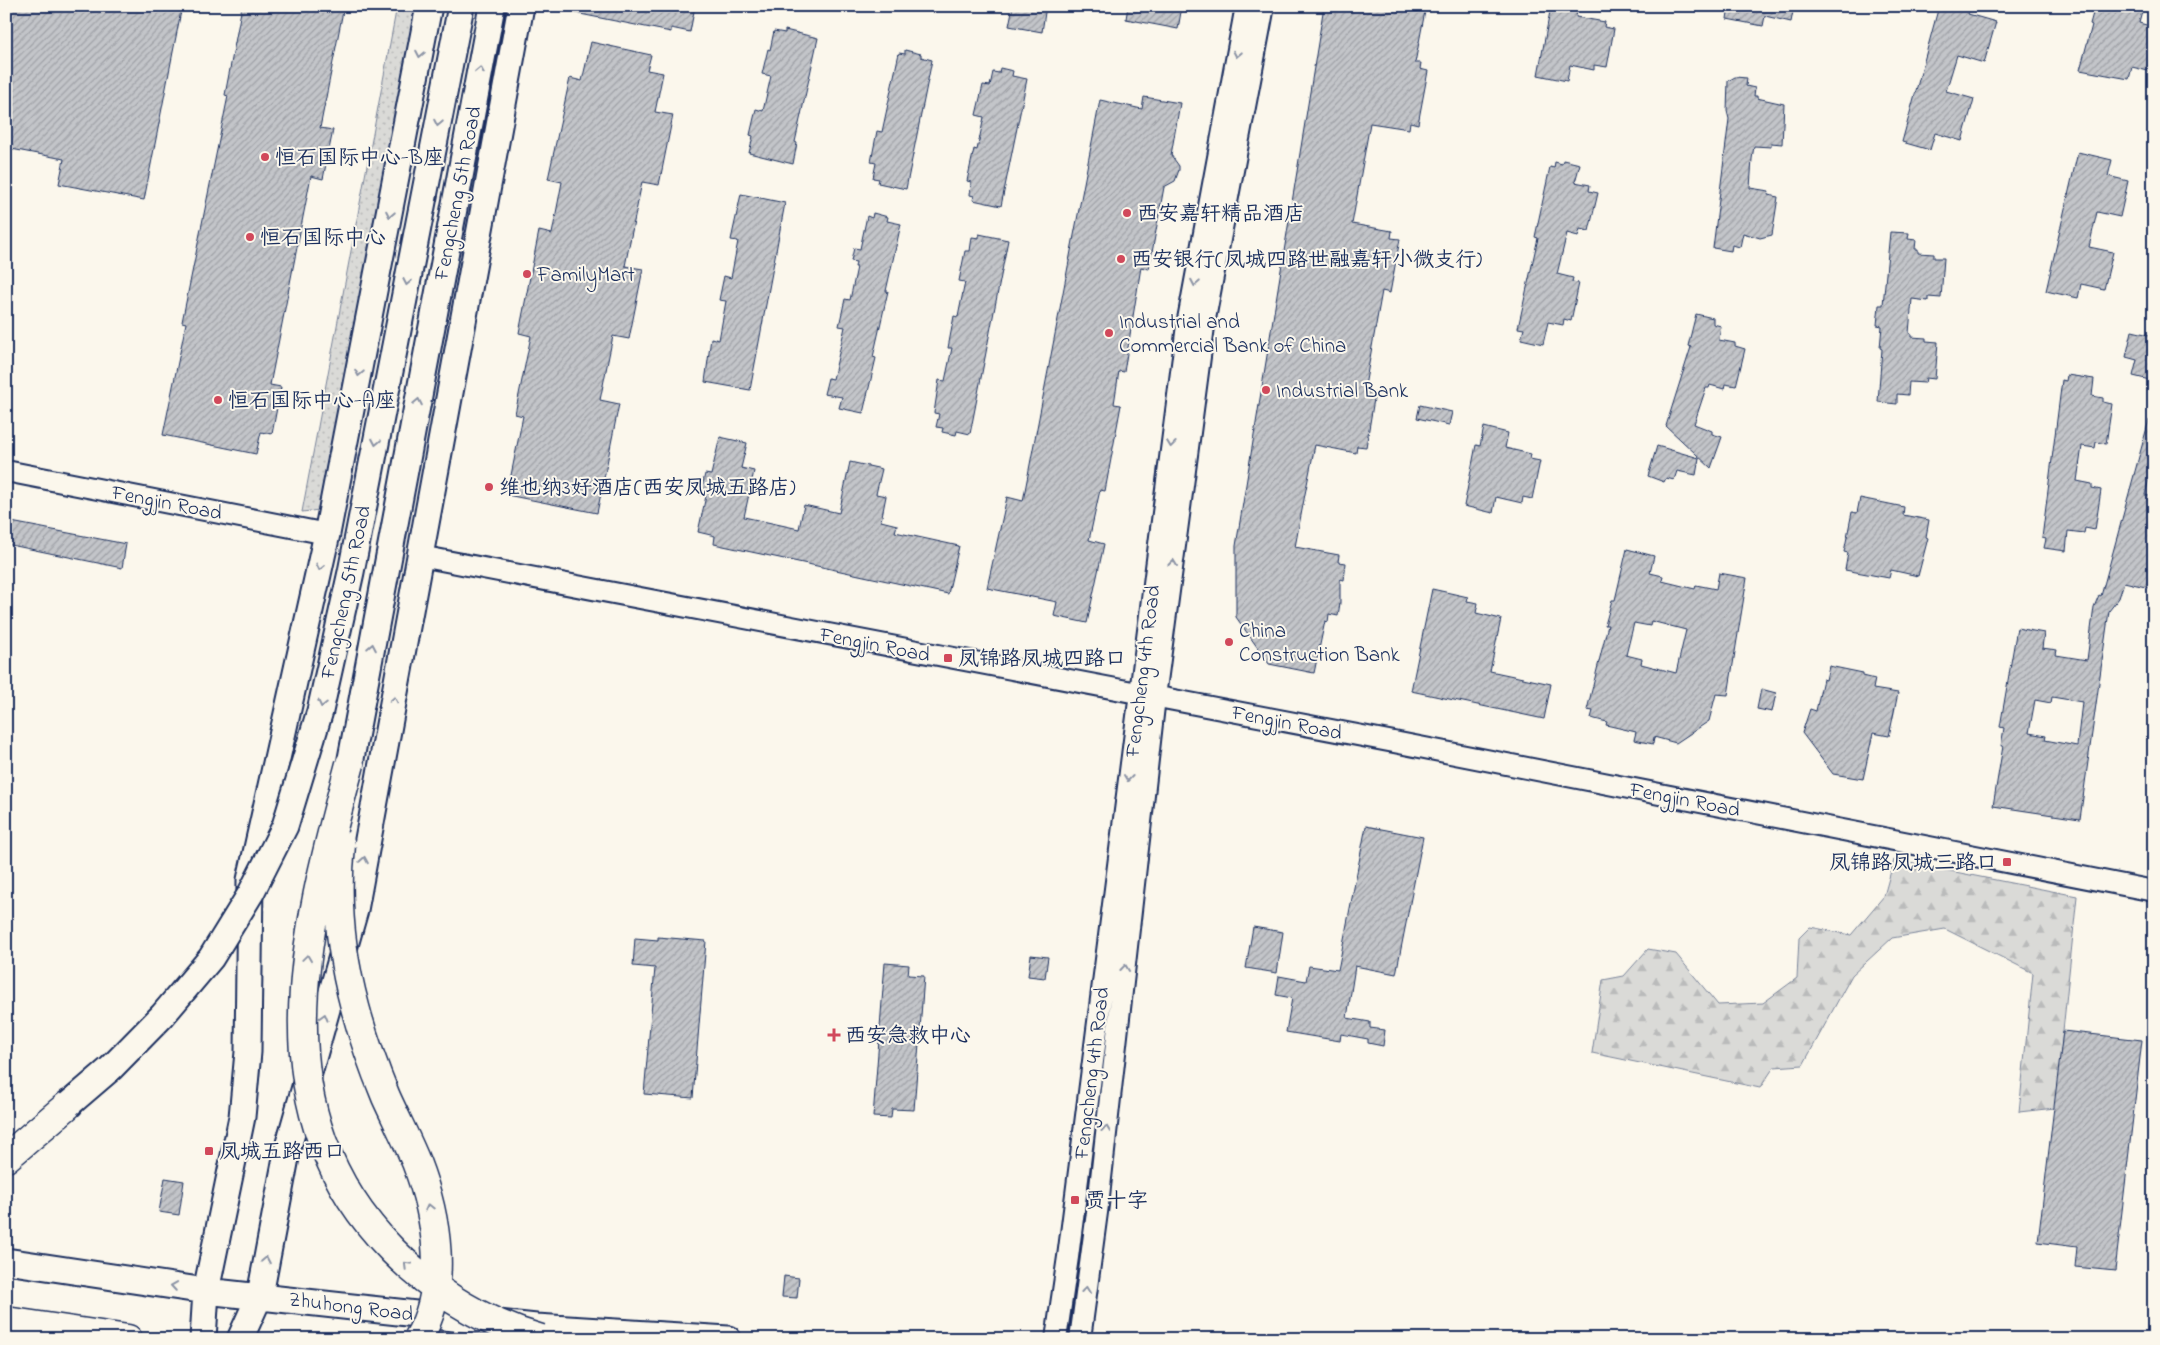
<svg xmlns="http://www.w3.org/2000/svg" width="2160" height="1345" font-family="'Indie Flower','LXGW WenKai TC',sans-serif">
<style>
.forest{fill:url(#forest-firs);stroke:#7a849a}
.park{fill:url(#park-dots);stroke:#7a849a}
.building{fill:url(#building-hatch);stroke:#1b2f5e;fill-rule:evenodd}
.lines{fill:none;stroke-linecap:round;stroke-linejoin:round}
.minor-casing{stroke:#1b2f5e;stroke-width:24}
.major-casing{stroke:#1b2f5e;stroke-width:29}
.highway-casing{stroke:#1b2f5e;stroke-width:31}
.minor{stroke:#fbf7ec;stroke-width:20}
.major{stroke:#fbf7ec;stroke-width:25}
.highway{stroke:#fbf7ec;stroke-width:28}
.major-bridge-casing{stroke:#1b2f5e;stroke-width:29;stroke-linecap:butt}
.highway-bridge-casing{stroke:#1b2f5e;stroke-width:31;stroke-linecap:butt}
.major-bridge{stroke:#fbf7ec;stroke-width:25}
.highway-bridge{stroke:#fbf7ec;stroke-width:28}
.oneway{stroke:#8b93a5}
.poi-dot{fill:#d1495b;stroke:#fbf7ec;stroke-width:2}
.labels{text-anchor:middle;stroke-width:4;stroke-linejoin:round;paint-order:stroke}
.poi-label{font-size:21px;fill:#1b2f5e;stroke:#fbf7ec;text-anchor:start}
.street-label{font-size:21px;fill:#1b2f5e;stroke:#fbf7ec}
</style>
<defs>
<pattern id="forest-firs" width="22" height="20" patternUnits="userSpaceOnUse" patternTransform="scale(1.25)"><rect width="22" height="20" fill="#dadad7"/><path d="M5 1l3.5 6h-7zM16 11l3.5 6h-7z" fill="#babbbb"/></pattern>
<pattern id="park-dots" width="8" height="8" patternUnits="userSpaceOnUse" patternTransform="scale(1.25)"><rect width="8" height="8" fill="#dadad7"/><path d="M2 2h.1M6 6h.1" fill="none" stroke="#babbbb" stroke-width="1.8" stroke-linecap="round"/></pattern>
<pattern id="building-hatch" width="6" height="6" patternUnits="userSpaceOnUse" patternTransform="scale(1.25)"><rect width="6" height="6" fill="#c3c5c9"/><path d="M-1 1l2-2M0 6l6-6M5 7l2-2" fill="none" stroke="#9ea0a6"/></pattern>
</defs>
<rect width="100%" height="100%" fill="#fbf7ec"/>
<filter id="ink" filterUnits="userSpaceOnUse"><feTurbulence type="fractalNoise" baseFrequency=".02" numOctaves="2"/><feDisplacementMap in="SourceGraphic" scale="10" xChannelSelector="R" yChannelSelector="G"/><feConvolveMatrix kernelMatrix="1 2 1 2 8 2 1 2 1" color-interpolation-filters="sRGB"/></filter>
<g filter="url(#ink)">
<path class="forest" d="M1894 860 2077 896 2055 1108 2019 1112 2033 973 1945 929 1892 938 1852 975 1803 1065 1774 1067 1760 1088 1592 1053 1603 980 1624 976 1648 949 1676 954 1718 1005 1763 1003 1797 978 1799 938 1810 927 1851 935 1884 896Z"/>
<path class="park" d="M397 6H441L338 502 319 510 302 512Z"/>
<path class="building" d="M6 6H182L144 200 59 184 64 159 6 148Z
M242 6H344L320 128 333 130 323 179 311 176 270 385 281 387 272 434 261 432 256 454 163 435 186 323 182 322 228 96 225 95Z
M576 6H695L690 32 671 28V32L575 13Z
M1013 6H1046L1042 32 1009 26Z
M1128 6H1182L1178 29 1126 19Z
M1324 6H1426L1415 63H1421L1420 69 1428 71 1418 124 1410 122 1409 129 1370 123 1352 224 1392 231 1391 238 1400 239 1390 293 1382 291 1365 386H1368L1367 392 1375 393 1366 447 1357 446 1356 453 1315 445 1305 494 1295 547 1339 555 1338 562 1346 563 1344 580 1340 579V603L1338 616 1329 614 1328 622 1325 621 1314 673 1269 664 1236 617V546Z
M1551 6H1578L1576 17 1605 22 1604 27 1614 29 1607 67 1594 65V70L1570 65 1567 81 1538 75Z
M1729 6H1794L1791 22 1765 16 1763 26 1727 19Z
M1939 6H1971L1968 14 1996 22 1984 63 1957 55 1946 91 1974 99 1962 141 1935 133 1930 150 1902 142Z
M2095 6H2121L2142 12 2139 23 2154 27V64L2152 72 2132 67 2129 79 2080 70 2092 25 2090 24Z
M785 30 818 38 795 142 797 143 793 164 749 153 753 136 750 135 756 109 763 111 771 76 762 74 768 49 770 50 774 31 785 33Z
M591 42 651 55 647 70 663 73 655 112 673 115 659 185 642 182 625 266 643 269 629 339 613 336 600 400 619 404 597 513 507 495 523 416 515 414 531 336 519 333 539 231 552 234 562 182 548 179 570 78 582 81Z
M905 50 921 54V57L932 60 906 189 878 183 879 179 873 178 876 163 871 162 877 131 882 132 899 53 905 54Z
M1000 68 1013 71 1012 76 1027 79 1001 206 973 200 974 196 970 195 971 182 967 181 974 149 977 150 984 117 976 115 983 85 990 86 993 72 999 73Z
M1735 77 1747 78 1746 86 1755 88 1754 96H1757V98L1784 104 1782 144 1771 143V147L1754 146 1752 159 1750 188 1769 191 1768 195 1778 197 1772 235 1760 238 1743 233 1740 247 1732 245 1731 251 1713 248 1729 119 1727 111 1728 81Z
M1144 97 1180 103 1171 155 1179 166V170L1175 181 1164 187 1149 269 1141 267 1124 372 1119 371 1114 404 1121 405 1105 491 1100 490 1089 540 1104 544 1087 623 1054 616 1057 602 987 588 1007 497 1023 501 1100 100 1142 109Z
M2078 152 2112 160 2108 176 2128 181 2120 217 2097 212 2089 247 2113 252 2104 289 2081 284 2078 298 2046 291Z
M1563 160 1580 164 1575 182 1590 185 1589 191 1598 193 1589 231 1580 229 1578 236 1567 233 1557 274 1573 278 1572 282 1579 283 1571 321 1564 319 1563 325 1548 322 1543 344 1521 339 1524 329 1518 328 1538 238 1535 237 1550 167 1554 168 1555 162 1562 164Z
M741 194 785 203 750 390 705 382 711 338 719 340 726 301 719 300 724 276 731 278 738 241 731 240Z
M873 213 888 217 887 221 901 224 886 291H888L873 357 876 358 863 413 839 408 842 397 824 394 828 378 833 379 845 327 839 326 845 299 850 300 857 267H855L856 262 851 261 854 248 860 249 867 216 872 218Z
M1890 232 1909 233 1908 239 1916 240 1915 249H1918V253L1934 254V258H1944L1941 298 1928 297V301L1912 299 1909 333 1911 334V337L1926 338V341L1938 342 1935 379 1926 378 1925 383 1909 382 1908 395 1897 394V404L1878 402 1882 349 1880 348 1882 326 1877 325 1879 305H1883Z
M979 234 1008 240 970 434 957 431 956 435 942 432 943 428 936 427 939 414 934 413 939 380 945 381 952 348H948L954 316 958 317 965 282 959 281 965 251H970L972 237 979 238Z
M1696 314 1713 318V324L1721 326 1719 340 1735 343V346L1745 349 1736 386 1725 384 1724 389 1710 385 1709 388H1706L1694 424 1712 431V434L1722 437 1711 468 1666 426 1691 347 1688 346Z
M2132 331 2154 336V381L2133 376 2137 360 2126 357Z
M2067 375 2094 379 2092 396 2103 398V402L2112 404 2106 444 2096 442 2095 448 2082 446 2077 481 2092 484V488L2101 490 2095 530 2085 528 2084 533 2068 531 2066 551 2044 548 2046 539 2042 538 2062 380 2066 381Z
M1420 405 1452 412 1449 425 1417 418Z
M2149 420 2154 421V459L2145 495 2154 497V589L2124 582 2119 598 2109 611 2080 819 1993 806 2003 746H2001L2004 728 2000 727 2017 628 2044 633 2042 648 2057 650 2056 655 2087 660 2094 607 2099 595 2101 596ZM2052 697 2082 702 2077 746 2045 740 2046 736 2029 733 2035 700 2051 703Z
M1484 427 1508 433 1505 448 1531 454 1530 459 1540 461 1532 499 1523 497 1522 503 1496 497 1493 513 1464 506 1476 445 1480 446Z
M720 437 747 443 741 468 754 471 744 517 799 529 804 505 839 513 850 462 882 469 876 494 886 496 881 521 897 525 895 532 959 546 948 594 714 544 715 536 698 532 706 496 700 495 705 474 711 475Z
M1657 446 1699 458 1696 475 1677 471 1674 480 1666 478 1664 482 1648 476Z
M1860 498 1904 507 1903 515 1929 520 1926 537 1928 538 1918 576 1891 570 1889 578 1845 570 1848 553 1844 552 1852 512 1857 513Z
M6 521 126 544 122 568 6 544Z
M1627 549 1654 556 1650 573 1663 576 1662 581 1695 589 1696 585 1716 589 1719 573 1747 578 1728 695 1716 694 1709 721 1676 743 1654 737 1653 744 1634 740 1636 732 1606 725 1607 722 1591 718 1593 711 1587 710 1608 625H1605L1612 600H1615ZM1651 621 1686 630 1676 673 1641 664 1642 659 1626 655 1634 623 1650 626Z
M1432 589 1468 597 1467 601 1478 603 1476 613 1501 619 1490 671 1551 684 1544 719 1411 691Z
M1829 666 1863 673V676L1875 679 1873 689 1898 693 1889 736 1873 733 1863 779 1833 774 1802 733 1810 709 1816 711 1823 679 1826 680Z
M1761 689 1776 693 1772 712 1757 709Z
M1366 826 1423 837 1396 974 1355 966 1347 1018 1370 1022V1028L1385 1030 1383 1046 1368 1043V1039L1341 1034 1340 1041 1286 1032 1292 998 1276 995 1279 976 1306 981 1309 966 1338 970Z
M1253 927 1283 932 1277 973 1246 968Z
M658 937 706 941 693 1098 644 1094 655 968 633 966 635 938 658 940Z
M1031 955 1048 957 1045 978 1028 976Z
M885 963 909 965 908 975 924 976 914 1110 892 1109 891 1118 873 1117Z
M2063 1031 2142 1040 2115 1271 2075 1267 2077 1247 2038 1242Z
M165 1178 184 1181 179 1215 159 1212Z
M784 1276 799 1278 797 1298 782 1297Z"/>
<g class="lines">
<defs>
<path id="minor" d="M6 471 327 534
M420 556 1394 742 2154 891
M1056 1339 1068 1257 1187 325 1246 6
M1080 1339 1098 1205 1155 697 1205 319 1264 6"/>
<path id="major" d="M350 764 492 6
M6 1261 206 1291 536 1327 728 1339
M203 1339 206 1291 242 1117 248 1052 250 880 327 534 429 6
M240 1339 260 1295 288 1147 355 910 521 6"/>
<path id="highway" d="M6 1158 69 1104
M6 1321 128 1339"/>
</defs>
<use href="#minor" class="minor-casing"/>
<use href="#major" class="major-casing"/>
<use href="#highway" class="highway-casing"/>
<use href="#minor" class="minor"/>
<use href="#major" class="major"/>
<use href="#highway" class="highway"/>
<defs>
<path id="major-bridge" d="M69 1104 111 1068 162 1016 211 958 251 893 285 826 320 711 351 572 461 6"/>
<path id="highway-bridge" d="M350 764C305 931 255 1111 393 1251 434 1292 485 1323 541 1339
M341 845C335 899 341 955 355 1007 363 1037 374 1068 386 1097 396 1119 407 1140 416 1162 437 1216 449 1287 418 1339"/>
</defs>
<use href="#major-bridge" class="major-bridge-casing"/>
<use href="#highway-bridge" class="highway-bridge-casing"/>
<use href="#major-bridge" class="major-bridge"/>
<use href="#highway-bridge" class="highway-bridge"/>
</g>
<defs><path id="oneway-chevron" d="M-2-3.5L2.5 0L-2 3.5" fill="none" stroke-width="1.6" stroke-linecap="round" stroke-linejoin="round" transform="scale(1.25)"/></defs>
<g class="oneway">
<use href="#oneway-chevron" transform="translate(420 54) rotate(101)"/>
<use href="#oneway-chevron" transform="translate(1237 54) rotate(101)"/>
<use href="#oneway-chevron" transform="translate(480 70) rotate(-79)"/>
<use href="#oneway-chevron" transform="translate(438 123) rotate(101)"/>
<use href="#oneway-chevron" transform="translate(390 214) rotate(101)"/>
<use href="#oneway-chevron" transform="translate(407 282) rotate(101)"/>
<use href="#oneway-chevron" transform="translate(1195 283) rotate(101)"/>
<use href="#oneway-chevron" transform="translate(359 373) rotate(101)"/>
<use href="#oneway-chevron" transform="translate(418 402) rotate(-79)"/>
<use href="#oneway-chevron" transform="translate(376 442) rotate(101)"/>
<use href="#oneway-chevron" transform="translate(1171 444) rotate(97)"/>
<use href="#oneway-chevron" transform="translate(1173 563) rotate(-83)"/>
<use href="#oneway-chevron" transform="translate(320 567) rotate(103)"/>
<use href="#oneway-chevron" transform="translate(372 647) rotate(-79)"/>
<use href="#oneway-chevron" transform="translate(394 700) rotate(-80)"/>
<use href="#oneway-chevron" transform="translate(322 704) rotate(103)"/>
<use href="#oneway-chevron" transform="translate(1128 778) rotate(97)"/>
<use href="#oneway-chevron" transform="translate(364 860) rotate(-80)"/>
<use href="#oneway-chevron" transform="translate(307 958) rotate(-82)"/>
<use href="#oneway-chevron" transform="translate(1125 968) rotate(-84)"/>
<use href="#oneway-chevron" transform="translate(324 1017) rotate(-74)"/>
<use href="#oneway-chevron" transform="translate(1106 1129) rotate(-84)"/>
<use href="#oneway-chevron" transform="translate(429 1207) rotate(-103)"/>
<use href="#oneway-chevron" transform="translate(266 1260) rotate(-79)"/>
<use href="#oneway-chevron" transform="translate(407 1265) rotate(-135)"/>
<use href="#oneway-chevron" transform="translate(174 1286) rotate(-171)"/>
<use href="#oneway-chevron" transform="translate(1086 1290) rotate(-83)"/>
</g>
</g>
<g class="poi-dot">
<circle cx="265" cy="157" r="5"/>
<circle cx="1127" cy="213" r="5"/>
<circle cx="250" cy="237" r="5"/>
<circle cx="1121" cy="259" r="5"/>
<circle cx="527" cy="274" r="5"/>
<circle cx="1109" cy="333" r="5"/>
<circle cx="1266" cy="390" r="5"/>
<circle cx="218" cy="400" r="5"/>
<circle cx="489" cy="487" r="5"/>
<circle cx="1229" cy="642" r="5"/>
<rect x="943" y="653" width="10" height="10" rx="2.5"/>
<rect x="2002" y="857" width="10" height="10" rx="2.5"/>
<path d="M831.5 1027.5h5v5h5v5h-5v5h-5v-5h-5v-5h5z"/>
<rect x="204" y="1146" width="10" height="10" rx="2.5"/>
<rect x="1070" y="1195" width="10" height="10" rx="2.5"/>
</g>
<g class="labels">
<g class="poi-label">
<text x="275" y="164">恒石国际中心-B座</text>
<text x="1137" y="220">西安嘉轩精品酒店</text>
<text x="260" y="244">恒石国际中心</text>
<text x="1131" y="266">西安银行(凤城四路世融嘉轩小微支行)</text>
<text x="537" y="281">FamilyMart</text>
<text x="1119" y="328">Industrial and<tspan x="1119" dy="24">Commercial Bank of China</tspan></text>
<text x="1276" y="397">Industrial Bank</text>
<text x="228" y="407">恒石国际中心-A座</text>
<text x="499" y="494">维也纳3好酒店(西安凤城五路店)</text>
<text x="1239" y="637">China<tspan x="1239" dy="24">Construction Bank</tspan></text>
<text x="958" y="665">凤锦路凤城四路口</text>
<text x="1997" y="869" text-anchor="end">凤锦路凤城三路口</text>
<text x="845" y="1042">西安急救中心</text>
<text x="219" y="1158">凤城五路西口</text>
<text x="1085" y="1207">贾十字</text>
</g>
<g class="street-label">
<text transform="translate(457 193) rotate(-79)" y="7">Fengcheng 5th Road</text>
<text transform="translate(167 502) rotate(11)" y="7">Fengjin Road</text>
<text transform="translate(345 592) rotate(-78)" y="7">Fengcheng 5th Road</text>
<text transform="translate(875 644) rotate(11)" y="7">Fengjin Road</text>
<text transform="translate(1142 671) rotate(-83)" y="7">Fengcheng 4th Road</text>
<text transform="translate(1287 722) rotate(11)" y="7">Fengjin Road</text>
<text transform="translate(1685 799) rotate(11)" y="7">Fengjin Road</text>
<text transform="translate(1091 1073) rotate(-83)" y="7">Fengcheng 4th Road</text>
<text transform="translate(351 1306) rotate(7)" y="7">Zhuhong Road</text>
</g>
</g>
<rect width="2160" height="1345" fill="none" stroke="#fbf7ec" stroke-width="25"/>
<rect x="12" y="12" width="2135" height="1320" fill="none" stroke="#1b2f5e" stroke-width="2" filter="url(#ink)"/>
</svg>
